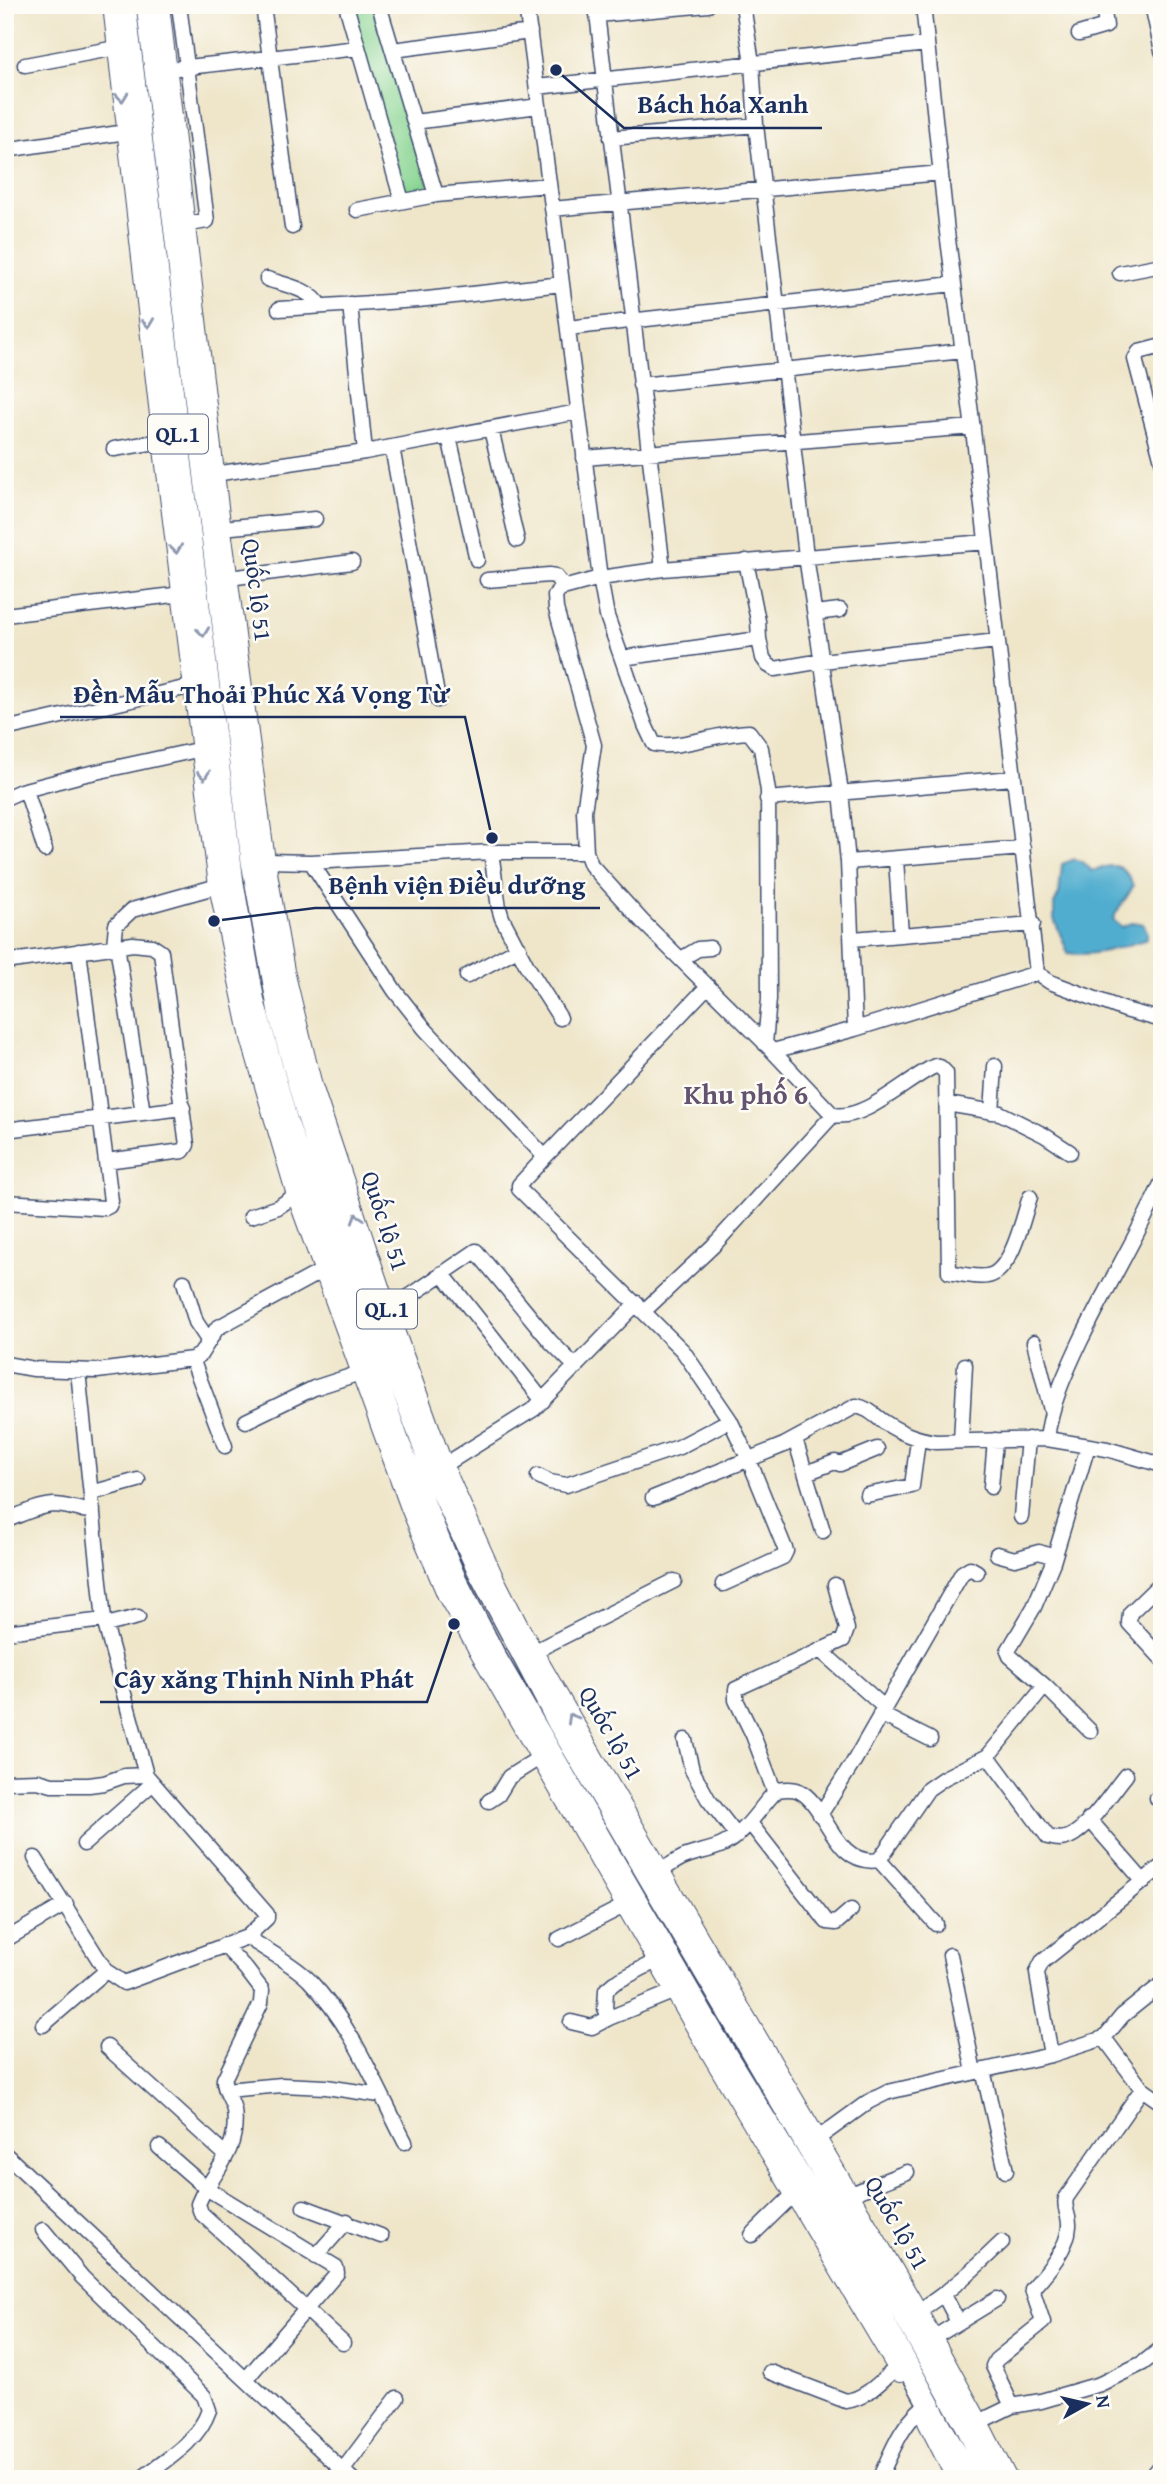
<svg xmlns="http://www.w3.org/2000/svg" width="1167" height="2484" font-family="'Gentium Book Plus',serif">
<style>
.green{fill:#88d492;stroke:#528278;stroke-width:2}
.water{fill:#51adcf;stroke:#366e96;stroke-width:2}
.lines{fill:none;stroke-linecap:round;stroke-linejoin:round}
.minor-casing{stroke:#3b4a6e;stroke-width:17}
.major-casing{stroke:#3b4a6e;stroke-width:20}
.highway-casing{stroke:#3b4a6e;stroke-width:24}
.minor{stroke:#fff;stroke-width:14}
.major{stroke:#fff;stroke-width:18}
.highway{stroke:#fff;stroke-width:21}
.oneway{stroke:#8d97ae}
.labels{text-anchor:middle;stroke-width:5;stroke-linejoin:round;paint-order:stroke}
.shield{fill:#fdfcf7;stroke:#5f6c8c;stroke-width:2}
.shield-label{font-size:23px;font-weight:bold;fill:#1b2f5e}
.street-label{font-size:24px;fill:#1b2f5e;stroke:#fdfcf7}
.quarter-label{font-size:28px;font-weight:bold;fill:#64536e;stroke:#fdfcf7}
.leader{fill:none;stroke:#1b2f5e;stroke-width:2.5}
.callout-dot{fill:#1b2f5e;stroke:#fdfcf7;stroke-width:2.5}
.callout-label{font-size:26px;text-anchor:middle;font-weight:bold;fill:#1b2f5e;stroke:#fdfcf7;stroke-width:5;stroke-linejoin:round;paint-order:stroke}
</style>
<rect width="100%" height="100%" fill="#fdfcf7"/>
<filter id="ink" filterUnits="userSpaceOnUse"><feTurbulence type="fractalNoise" baseFrequency=".0143" numOctaves="2"/><feDisplacementMap in="SourceGraphic" scale="14" xChannelSelector="R" yChannelSelector="G"/><feConvolveMatrix kernelMatrix="1 2 1 2 8 2 1 2 1" color-interpolation-filters="sRGB"/></filter>
<filter id="wash" filterUnits="userSpaceOnUse"><feTurbulence type="fractalNoise" baseFrequency=".00686" numOctaves="4" result="noise"/><feDisplacementMap in="SourceGraphic" scale="28" xChannelSelector="R" yChannelSelector="G"/><feGaussianBlur stdDeviation="1.57" result="paint"/><feColorMatrix in="noise" values="0 0 0 0 0 0 0 0 0 0 0 0 0 0 0 0 0 1.4 0 .05"/><feComposite in="paint" operator="in"/></filter>
<g filter="url(#wash)">
<rect width="100%" height="100%" fill="#efe6ca"/>
<path class="green" d="M350 5H375L431 192 405 196Z"/>
<path class="water" d="M1075 859 1084 863 1092 871C1113 863 1124 862 1133 886 1127 899 1118 906 1113 920L1122 927 1134 922 1143 924 1147 931V939C1122 947 1095 957 1068 953L1054 919V904L1059 894 1062 864Z"/>
</g>
<g filter="url(#ink)">
<g class="lines">
<defs>
<path id="minor" d="M179 5 207 221 185 225
M263 5 292 227
M346 5 402 201
M379 5 436 195
M526 5 600 578 607 616 645 725 654 744C676 750 722 732 749 732L761 748 768 791 769 999 765 1044
M596 5 663 569
M743 5 752 63 756 125 806 556 841 792 848 862 855 1029
M923 5 947 232 971 413 1037 973
M1152 5 1162 51
M597 15 708 5
M1079 34 1106 26 1103 5
M393 50 530 32
M25 65 116 48
M179 68 358 48
M537 87 927 44
M414 122 539 106
M611 138 756 125
M5 150 126 132
M552 209 941 173
M357 210 436 195 549 185
M1120 273 1162 265
M267 279C285 285 311 289 320 306
M350 304 365 452
M279 309 418 300 562 284
M568 328 953 284
M1162 346 1139 352 1135 359 1162 461
M640 385 963 351
M491 429 517 540
M449 437 477 560
M392 447 438 700
M114 449 162 441
M584 458 973 427
M207 475 365 452 578 412
M222 528 315 519
M986 542 663 569 600 578 559 589 555 596 556 609 594 745 584 811 586 852 591 865 642 921 761 1039 833 1115C865 1121 905 1080 935 1066L940 1067 946 1073 949 1272C960 1274 976 1278 987 1276 1012 1273 1023 1217 1030 1197
M746 561 758 621 759 639
M229 578 352 562
M487 580 549 575 555 576 564 587
M815 613 840 610
M5 615 191 593
M622 658 759 639 763 658 768 665 775 669 822 661 997 641
M5 729 202 684
M26 790 45 850
M5 798 21 791 82 775 211 747
M767 799 1013 778
M491 852 499 908 502 918 527 966 560 1018
M896 859 901 935
M266 861 311 862 491 852H586
M311 862 395 991 425 1029 545 1157
M848 862 1023 848
M853 939 1033 924
M117 945 143 1113
M114 946 116 925 132 910 218 886
M681 959 698 949 710 948
M5 962 133 944 152 946 161 952 187 1145 183 1151 106 1161
M467 976 519 948
M708 986 545 1157 519 1185V1189L683 1351 730 1420 749 1460 786 1551 783 1557 723 1584
M773 1051 855 1029 1037 973 1050 982 1125 1010 1162 1020
M947 1104 1000 1113 1044 1135 1070 1152
M992 1112 995 1066
M5 1130 183 1108
M5 1202 105 1208 109 1206 111 1201 79 951
M251 1216 278 1207 296 1195
M442 1273 543 1401
M184 1282 196 1322 208 1340
M388 1311 476 1251 550 1341 576 1367
M644 1311 713 1246 833 1115
M1034 1342 1051 1410
M192 1359 225 1446
M5 1364 34 1369 97 1371 192 1359 200 1355 217 1328 331 1266
M246 1421 314 1388 360 1373
M795 1439 823 1531
M1047 1439C1051 1404 1065 1374 1080 1342 1106 1288 1137 1237 1162 1182
M961 1441 965 1365
M1088 1446 1053 1562 1034 1607 1008 1651 1010 1656 1045 1686 1090 1731
M435 1471 534 1409 637 1303
M806 1473 835 1462 840 1464 877 1449
M538 1476 550 1482 566 1485 679 1447 730 1420
M991 1487 995 1440
M91 1493 138 1480
M867 1495 912 1486 918 1440
M653 1498 784 1445 856 1406C868 1408 874 1415 884 1422 901 1433 915 1439 936 1442L1047 1439 1107 1449 1162 1465
M1021 1517 1028 1439
M5 1521C20 1515 37 1506 54 1505 67 1505 79 1511 93 1511
M997 1554 1015 1559 1039 1552 1054 1557
M1162 1582 1130 1613 1129 1623 1162 1659
M106 1625 138 1617
M5 1632 104 1620
M820 1650 884 1707
M525 1656 674 1581
M880 1714 930 1739
M685 1740 692 1770 708 1799 737 1836
M988 1756 1048 1837C1056 1839 1062 1840 1069 1837 1090 1827 1111 1793 1126 1775
M5 1782 38 1781 52 1785H89L104 1783 124 1776 146 1775
M775 1793 753 1735 736 1700V1689L843 1640 847 1629 835 1585
M1157 1798 1162 1804
M489 1801 498 1795 509 1777 539 1758
M820 1815 853 1763 962 1573 970 1568 977 1572
M1089 1819 1144 1882
M750 1823 827 1922 836 1923 851 1910
M84 1844 153 1783
M35 1858 106 1971 124 1983 247 1937 267 1918V1914L146 1775 104 1620 78 1371
M879 1860 936 1924
M653 1870C665 1871 671 1863 682 1858 695 1852 711 1851 724 1844 747 1832 759 1808 777 1790 784 1789 793 1788 799 1791 827 1804 834 1868 879 1860L928 1789 944 1778 988 1756 1045 1686
M247 1937C267 1951 292 1963 309 1980 353 2026 376 2086 405 2142
M559 1939 626 1905
M5 1940 66 1904
M224 1945 246 1969 262 1990 261 2003 224 2079C223 2090 232 2099 234 2110 239 2146 220 2166 202 2195L198 2204 201 2213 343 2343
M950 1955 974 2072
M609 2018 675 1991
M571 2022 592 2027 609 2018 605 2008 606 1990 614 1983 658 1960
M43 2025 106 1971
M1104 2038 1142 2089 1162 2103
M107 2047 226 2155
M1051 2055 1038 1980 1037 1972 1042 1962 1162 1866
M983 2070 1006 2171
M226 2090 282 2085 326 2087 380 2095
M817 2139 868 2102 888 2092 1051 2055 1104 2038 1122 2016 1162 1984
M159 2147 206 2188 336 2267 337 2273 247 2378
M5 2154 352 2479
M851 2194 907 2172
M304 2207 381 2236
M43 2230 82 2277 204 2396 209 2410C198 2442 167 2459 141 2479
M752 2235 794 2194
M316 2256 347 2221
M944 2295 958 2322
M918 2311C950 2292 975 2268 1002 2242
M933 2338 997 2299
M770 2372 846 2401C866 2399 882 2380 897 2367
M1012 2406 993 2366 996 2360 1043 2322 1032 2289C1046 2273 1068 2249 1069 2226 1070 2215 1063 2210 1066 2198L1142 2089
M979 2422 1012 2406 1041 2401 1100 2384 1143 2363 1162 2348
M343 2470 397 2398
M879 2479C891 2454 900 2427 921 2409
M1149 2479 1162 2463"/>
<path id="major" d="M112 5 162 441 218 886 250 1038 296 1195 410 1508 447 1596 706 2046 900 2373
M160 5 219 507 266 861 285 971 313 1086 388 1311 444 1466 493 1575 519 1626 599 1766 918 2311 979 2422 1008 2479
M927 2422 956 2479"/>
<path id="highway" d="M125 5 233 883 254 1002 287 1122 399 1443 455 1578 496 1658 723 2050 839 2240 970 2479
M147 5 252 862 279 1013 306 1111 355 1260 433 1472 478 1570 559 1724 862 2240 966 2425 991 2479"/>
</defs>
<use href="#minor" class="minor-casing"/>
<use href="#major" class="major-casing"/>
<use href="#highway" class="highway-casing"/>
<use href="#minor" class="minor"/>
<use href="#major" class="major"/>
<use href="#highway" class="highway"/>
</g>
<defs><path id="oneway-chevron" d="M-2-3.5L2.5 0L-2 3.5" fill="none" stroke-width="1.6" stroke-linecap="round" stroke-linejoin="round" transform="scale(1.75)"/></defs>
<g class="oneway">
<use href="#oneway-chevron" transform="translate(122 97) rotate(84)"/>
<use href="#oneway-chevron" transform="translate(148 323) rotate(83)"/>
<use href="#oneway-chevron" transform="translate(176 549) rotate(83)"/>
<use href="#oneway-chevron" transform="translate(203 632) rotate(83)"/>
<use href="#oneway-chevron" transform="translate(204 775) rotate(84)"/>
<use href="#oneway-chevron" transform="translate(357 1218) rotate(-108)"/>
<use href="#oneway-chevron" transform="translate(572 1718) rotate(-120)"/>
</g>
</g>
<g class="labels">
<g class="shield">
<rect x="148" y="414.5" width="60" height="39" rx="5"/>
<rect x="357" y="1289.5" width="60" height="39" rx="5"/>
</g>
<g class="shield-label">
<text x="178" y="442">QL.1</text>
<text x="387" y="1317">QL.1</text>
</g>
<g class="street-label">
<text transform="translate(257 590) rotate(83)" y="8">Quốc lộ 51</text>
<text transform="translate(385 1221) rotate(72)" y="8">Quốc lộ 51</text>
<text transform="translate(611 1733) rotate(60)" y="8">Quốc lộ 51</text>
<text transform="translate(897 2223) rotate(60)" y="8">Quốc lộ 51</text>
</g>
<g class="quarter-label">
<text x="746" y="1104">Khu phố 6</text>
</g>
</g>
<path class="leader" d="M556 70L624 128H822M492 838L465 717H60M214 921L315 908H600M454 1624L427 1702H100"/>
<g class="callout-dot">
<circle cx="556" cy="70" r="7"/>
<circle cx="492" cy="838" r="7"/>
<circle cx="214" cy="921" r="7"/>
<circle cx="454" cy="1624" r="7"/>
</g>
<g class="callout-label">
<text x="723" y="113">Bách hóa Xanh</text>
<text x="262" y="703">Đền Mẫu Thoải Phúc Xá Vọng Từ</text>
<text x="457" y="894">Bệnh viện Điều dưỡng</text>
<text x="264" y="1688">Cây xăng Thịnh Ninh Phát</text>
</g>
<rect width="1167" height="2484" fill="none" stroke="#fdfcf7" stroke-width="28"/>
<g transform="translate(1087 2404) rotate(82)" stroke="#fdfcf7" stroke-width="5" paint-order="stroke">
<path d="M0-5L12 26L0 18L-12 26Z" fill="#1b2f5e"/>
<text y="-10" font-size="19" font-weight="bold" text-anchor="middle" fill="#1b2f5e">N</text>
</g>
</svg>
